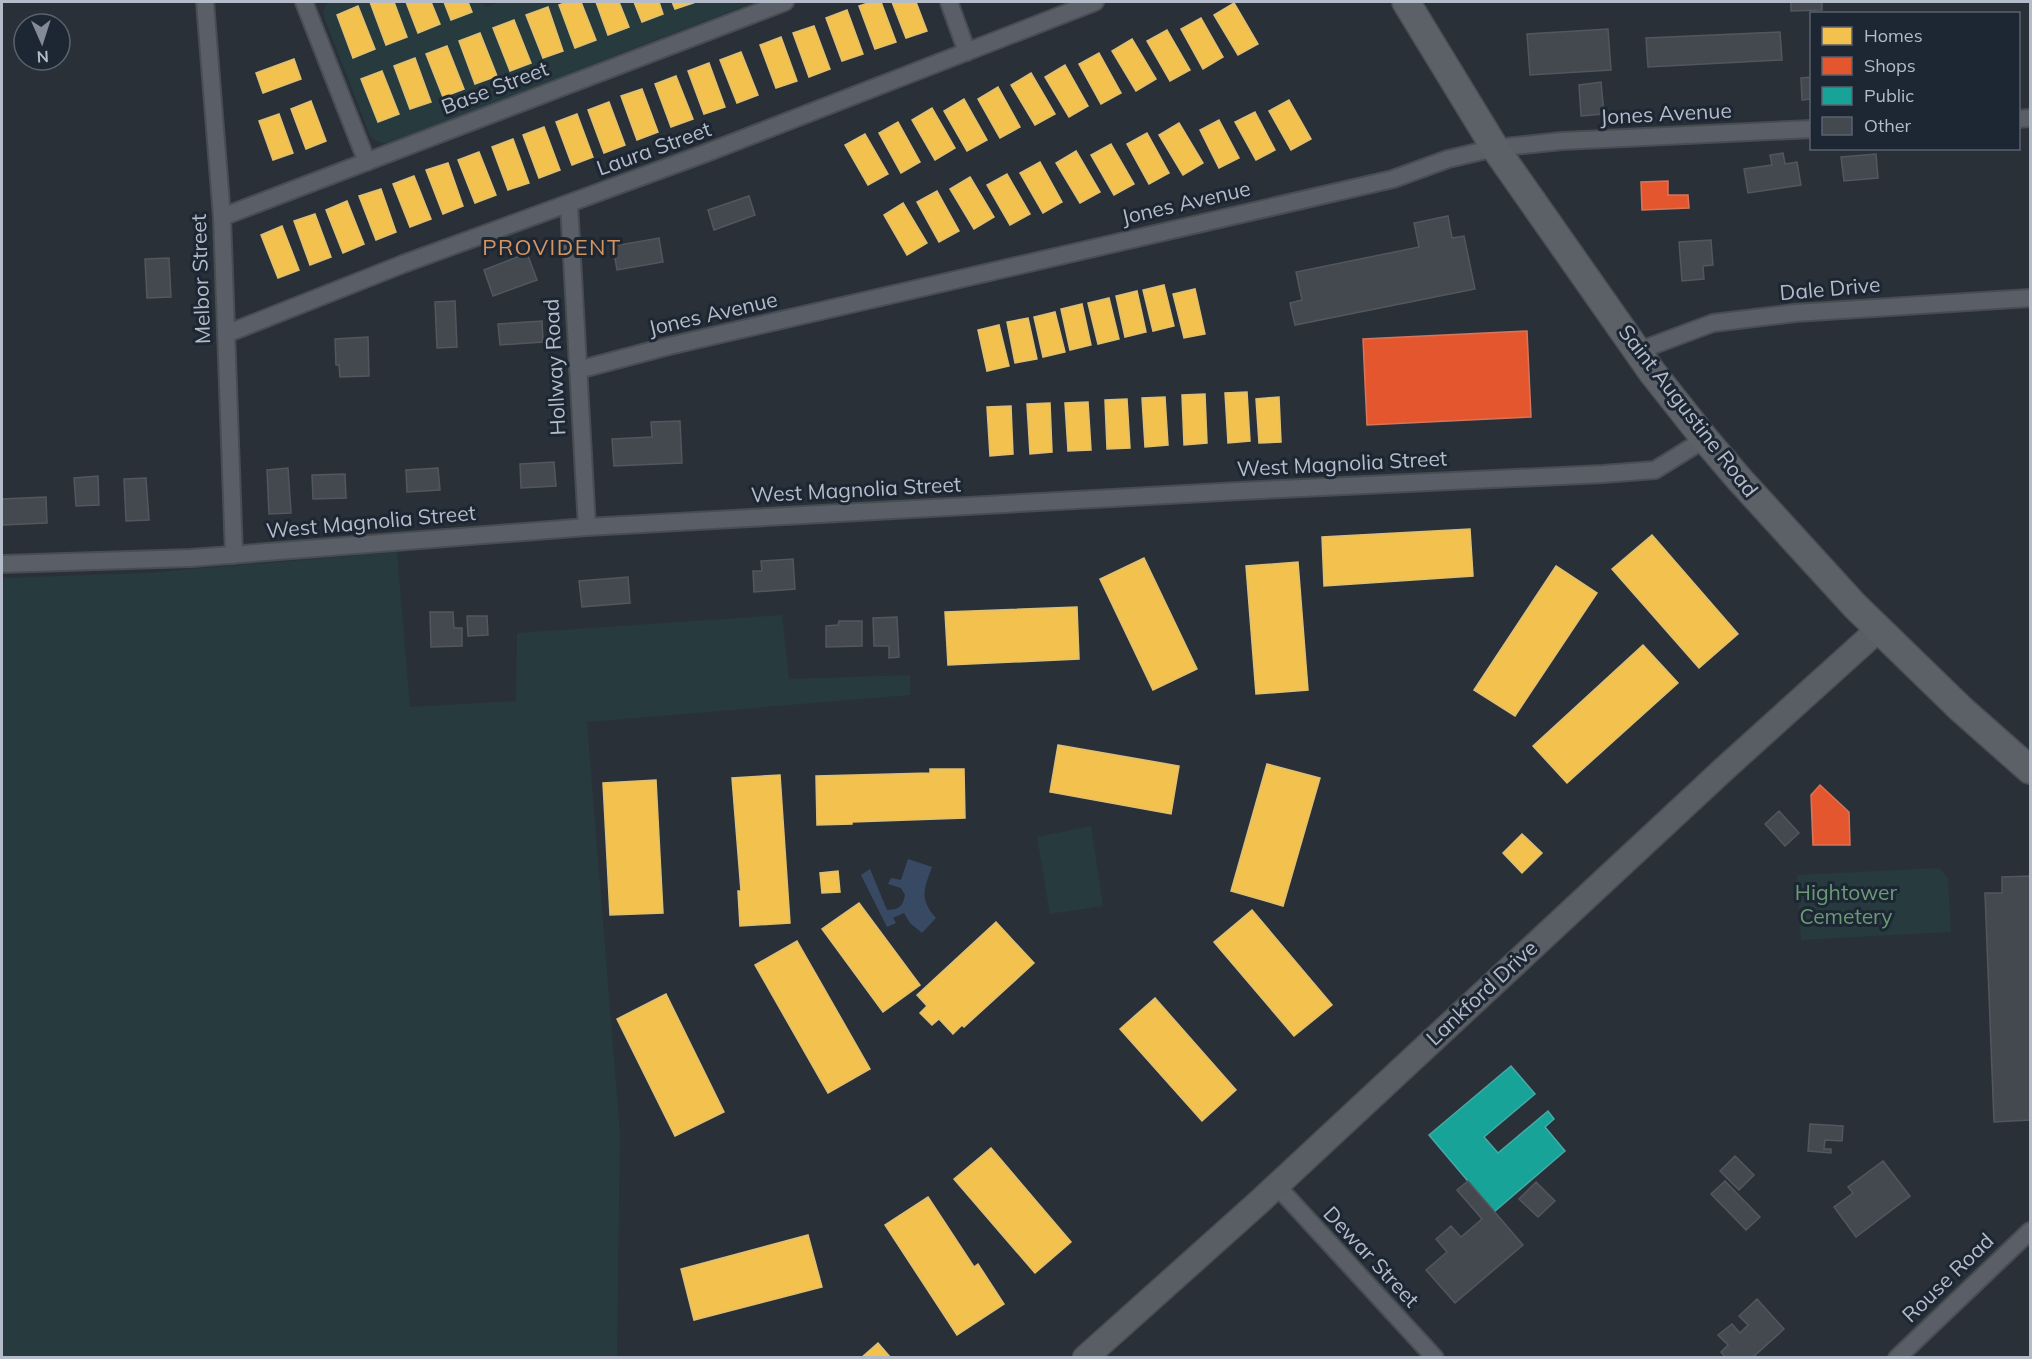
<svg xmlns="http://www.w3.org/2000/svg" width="2032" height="1359" font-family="Mulish,sans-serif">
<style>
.green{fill:#273a3e;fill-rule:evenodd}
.water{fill:#384963}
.homes{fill:#f2c14e;stroke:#dfc073;stroke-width:1.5}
.shops{fill:#e4572e;stroke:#d6755c;stroke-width:1.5}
.public{fill:#17a398;stroke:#46aaa7;stroke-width:1.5}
.building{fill:#444950;stroke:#52575f;stroke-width:1.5}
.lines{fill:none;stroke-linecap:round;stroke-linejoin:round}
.minor-casing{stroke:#484c53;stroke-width:20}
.secondary-casing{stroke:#484c53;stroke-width:27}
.primary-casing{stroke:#484c55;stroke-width:30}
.minor{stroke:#5a5e66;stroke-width:16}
.secondary{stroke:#595d64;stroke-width:24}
.primary{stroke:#5c6168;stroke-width:27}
.labels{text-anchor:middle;stroke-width:6;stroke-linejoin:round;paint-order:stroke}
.street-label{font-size:21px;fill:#b4bcc9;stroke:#1d2633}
.park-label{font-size:21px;fill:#6b9a76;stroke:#1d2633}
.neighbourhood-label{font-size:22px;letter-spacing:1.5px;fill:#d59563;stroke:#1d2633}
</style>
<rect width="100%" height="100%" fill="#2a3038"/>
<path class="green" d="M327 2H370L386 44 407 37 394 2H406L419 32 439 24 431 2H444L451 19 472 12 468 2H483L486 7 499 2H567L559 5 576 48 596 39 581 2H596L608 35 629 27 619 2H634L643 22 663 14 659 2H672L675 9 696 2H755L388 143C379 143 375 141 370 135L325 20 323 12ZM357 6 354 57 337 15ZM547 8 563 51 543 58 527 15ZM514 20 531 63 510 71 493 29ZM480 33 496 76 476 84 460 41ZM447 46 464 88 443 97 426 54ZM416 59 431 101 411 109 394 66ZM361 79 399 114 378 122Z
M397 552 410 707 516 701 517 633 782 615 789 679 910 675V695L587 722 620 1133 617 1357H2V578L146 573Z
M1091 826 1103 906 1050 914 1037 837Z
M1939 868 1948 878 1951 932 1801 940 1797 875Z"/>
<path class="water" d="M908 859 932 867C924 889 919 899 936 918L922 933 910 923 904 913 893 918 896 923 887 927 861 875 870 869 887 910C898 910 903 907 905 895L901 888 888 884 891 878 901 880Z"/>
<path class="homes" d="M370 2H394L407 37 386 45Z
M406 2H431L440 24 418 33Z
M444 2H468L472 12 451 20Z
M567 2H581L596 40 575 48 559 5Z
M596 2H619L629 27 608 35Z
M634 2H659L663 14 642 22Z
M672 2H696L675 9Z
M871 2H881L896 42 875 49 859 6Z
M892 2H916L927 31 906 38Z
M1234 3 1258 44 1238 55 1214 15Z
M358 6 375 49 353 58 337 15Z
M548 7 563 51 543 58 526 15Z
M847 10 863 54 842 61 826 18Z
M1201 18 1223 57 1203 69 1181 29Z
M514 20 531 63 510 71 493 28Z
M814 26 830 69 809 77 793 33Z
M1167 30 1190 70 1170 81 1147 41Z
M480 33 497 76 475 84 459 41Z
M781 37 797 81 776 88 760 45Z
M1132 39 1156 79 1136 91 1112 51Z
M447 46 464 89 443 97 426 54Z
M741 52 758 95 737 103 720 60Z
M1099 53 1121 93 1101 104 1079 64Z
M415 58 431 102 410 109 394 66Z
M294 59 301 79 263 93 256 73Z
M709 63 725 107 704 114 688 71Z
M1065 65 1088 106 1069 117 1045 77Z
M382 71 399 114 378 122 361 79Z
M1031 73 1055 114 1035 125 1011 85Z
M676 76 693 119 671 127 655 84Z
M998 87 1020 127 1000 138 978 99Z
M642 89 658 132 637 140 621 96Z
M964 99 987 140 967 151 944 111Z
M1289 100 1311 139 1291 150 1269 111Z
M311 101 326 141 306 149 291 109Z
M609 102 625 145 604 153 588 110Z
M932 108 955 148 935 160 912 120Z
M1255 112 1275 150 1256 160 1235 122Z
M279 114 293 153 273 160 259 121Z
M577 114 593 157 572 165 556 122Z
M1219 120 1239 158 1219 168 1200 130Z
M898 122 920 162 901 173 879 133Z
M1179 123 1203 163 1183 175 1159 135Z
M544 127 560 170 539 178 523 135Z
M1147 133 1169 173 1149 184 1127 144Z
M865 134 888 174 868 185 845 145Z
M513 139 529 183 508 190 492 147Z
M1111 144 1134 184 1114 195 1091 155Z
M1076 151 1100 192 1080 203 1056 163Z
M479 152 496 195 475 203 458 160Z
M1040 162 1062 202 1043 213 1020 173Z
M448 163 463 206 443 214 426 170Z
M1007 174 1030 214 1010 225 987 185Z
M414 176 431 219 410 227 393 184Z
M970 177 994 217 974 229 950 189Z
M381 189 396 232 376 240 359 196Z
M937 191 959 231 939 242 917 202Z
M347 201 364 244 343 253 326 210Z
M903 203 927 243 907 255 884 215Z
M315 214 331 257 310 265 294 221Z
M282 226 299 270 278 278 261 235Z
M1164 285 1174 326 1153 331 1143 290Z
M1195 289 1205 334 1184 338 1173 294Z
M1137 291 1146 332 1125 337 1116 296Z
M1109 298 1119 339 1098 344 1088 303Z
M1082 304 1091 345 1070 350 1061 309Z
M1055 312 1065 352 1043 357 1034 317Z
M1028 318 1037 359 1015 363 1007 322Z
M999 325 1009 366 987 371 978 330Z
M1247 392 1250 441 1228 443 1225 393Z
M1205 394 1207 443 1184 445 1182 395Z
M1165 397 1168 445 1145 447 1142 398Z
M1279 397 1281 442 1259 443 1256 399Z
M1127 399 1130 448 1107 449 1105 400Z
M1088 402 1091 450 1068 451 1065 403Z
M1050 403 1052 452 1030 454 1027 404Z
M1011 406 1013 454 990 456 987 407Z
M1470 529 1473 576 1324 586 1322 537Z
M1652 535 1738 634 1699 668 1612 569Z
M1144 558 1197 669 1153 690 1100 579Z
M1298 562 1308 690 1256 694 1246 566Z
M1556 566 1597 593 1515 716 1474 690Z
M1077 607 1079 659 948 665 945 612Z
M1643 645 1678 683 1567 783 1533 746Z
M1058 745 1179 766 1171 814 1050 792Z
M1267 764 1320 778 1283 906 1231 891Z
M930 769H964L965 818 852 822V824L817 825 816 776 930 773Z
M780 775 790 923 740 926 738 891H741L732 778Z
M656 780 663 913 610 915 603 783Z
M1522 834 1542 853 1522 873 1503 853Z
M838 871 840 892 822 893 820 873Z
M859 903 920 985 883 1012 822 929Z
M1252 910 1332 1005 1294 1036 1214 942Z
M996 922 1034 963 964 1027 962 1025 953 1034 939 1019 932 1025 920 1013 927 1006 917 995Z
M797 941 870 1069 828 1093 755 965Z
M666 994 724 1112 675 1136 617 1019Z
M1155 998 1236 1090 1202 1121 1120 1029Z
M991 1148 1071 1242 1035 1273 954 1179Z
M928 1197 974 1267 978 1264 1004 1304 957 1335 885 1225Z
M808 1235 822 1287 694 1320 681 1269Z
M878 1343 891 1358H861Z"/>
<path class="shops" d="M1668 181V195H1688L1689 208 1642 210 1641 182Z
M1527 331 1531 417 1367 425 1363 339Z
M1820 785 1849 812 1850 845H1813L1811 795Z"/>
<path class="public" d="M1511 1066 1535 1094 1484 1137 1498 1153 1548 1111 1554 1119 1545 1127 1565 1151 1494 1212 1429 1135Z"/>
<path class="building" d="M1791 2H1822V10L1791 11Z
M1608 29 1611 70 1530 75 1527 34Z
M1780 32 1782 60 1648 67 1646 38Z
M1812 77V99L1802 100 1801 78Z
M1601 82 1604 114 1581 116 1579 85Z
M1783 153 1785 164 1797 162 1801 185 1748 193 1744 169 1772 165 1770 155Z
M1876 154 1878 178 1844 181 1841 157Z
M749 196 755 215 714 230 708 210Z
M1448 216 1452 238 1464 236 1475 289 1295 325 1290 303 1302 300 1296 272 1419 247 1414 223Z
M659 238 663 262 617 270 613 246Z
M1711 240 1713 265 1703 266 1704 279 1682 281 1679 242Z
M527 253 537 280 493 296 484 270Z
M169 258 171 297 147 298 145 259Z
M455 301 457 347 437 348 435 302Z
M542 321 543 342 500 345 498 324Z
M368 337 369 376 340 377 339 365H336L335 339Z
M680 421 682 463 614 466 612 439 652 437 651 422Z
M554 462 556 486 521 488 520 464Z
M288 468 291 513 269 514 267 470Z
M438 468 440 490 407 492 406 470Z
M345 474 346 498 313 499 312 475Z
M98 476 99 505 76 506 74 478Z
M146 478 149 520 126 521 124 479Z
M46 497 47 523 2 525V499Z
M793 559 795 589 754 592 753 571H762L761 561Z
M628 577 630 603 582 607 579 581Z
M430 612H453L454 628H462V646L431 647Z
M467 616H487L488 635 468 636Z
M897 617 899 657 889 658V646H874L873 618Z
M839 621H862V646L826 647V626L838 625Z
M1779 811 1799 833 1785 846 1765 824Z
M2030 876V1120L1994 1122 1985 893H2002V877Z
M1810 1124 1843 1126 1842 1141 1825 1140 1824 1149H1831V1153L1808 1151Z
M1735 1156 1754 1175 1739 1190 1720 1171Z
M1883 1161 1910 1196 1856 1237 1834 1207 1853 1193 1848 1187Z
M1468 1181 1523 1245 1455 1303 1426 1270 1447 1252 1436 1239 1451 1226 1461 1237 1482 1219 1457 1190Z
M1725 1181 1760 1217 1746 1230 1711 1194Z
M1536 1182 1555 1201 1538 1217 1519 1199Z
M1757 1299 1784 1329 1752 1358H1726L1721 1352 1728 1345 1718 1335 1732 1324 1740 1333 1748 1325 1739 1316Z"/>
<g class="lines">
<defs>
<path id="minor" d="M205 2 222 217 234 555
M304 2 367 162
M949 2 967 52
M2018 119 2030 118
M569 204 587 527
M222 217 785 2
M226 334 403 264 706 153 1095 2
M1638 351 1713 323 1795 313 2030 298
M578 370 669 346 1393 179 1448 159 1495 148 1562 141 1812 129
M2 564 191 558 587 527 1240 491 1603 474 1655 470 1705 439
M1276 1185 1435 1358
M1897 1358 2030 1231"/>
<path id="secondary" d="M1085 1358 1258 1203 1723 770 1879 629"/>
<path id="primary" d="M1406 2 1495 148 1652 372 1705 439 1740 480 1855 606 1961 709 2030 770"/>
</defs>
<use href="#minor" class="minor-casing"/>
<use href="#secondary" class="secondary-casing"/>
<use href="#primary" class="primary-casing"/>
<use href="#minor" class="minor"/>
<use href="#secondary" class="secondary"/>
<use href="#primary" class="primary"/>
</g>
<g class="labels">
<g class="street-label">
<text transform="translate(495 88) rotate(-21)" y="7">Base Street</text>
<text transform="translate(1666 114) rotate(-3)" y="7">Jones Avenue</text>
<text transform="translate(654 149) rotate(-20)" y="7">Laura Street</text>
<text transform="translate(1186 203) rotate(-13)" y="7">Jones Avenue</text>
<text transform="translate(201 279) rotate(-92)" y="7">Melbor Street</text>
<text transform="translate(1830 289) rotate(-5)" y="7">Dale Drive</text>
<text transform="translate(713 314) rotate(-13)" y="7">Jones Avenue</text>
<text transform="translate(555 367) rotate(-93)" y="7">Hollway Road</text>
<text transform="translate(1688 411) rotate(52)" y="7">Saint Augustine Road</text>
<text transform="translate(1342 464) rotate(-3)" y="7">West Magnolia Street</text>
<text transform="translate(856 490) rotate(-3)" y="7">West Magnolia Street</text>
<text transform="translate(371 522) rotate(-5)" y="7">West Magnolia Street</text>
<text transform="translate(1482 993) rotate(-43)" y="7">Lankford Drive</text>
<text transform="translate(1371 1257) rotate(47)" y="7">Dewar Street</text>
<text transform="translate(1948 1278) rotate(-44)" y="7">Rouse Road</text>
</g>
<g class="park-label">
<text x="1846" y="900">Hightower<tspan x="1846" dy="24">Cemetery</tspan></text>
</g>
<g class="neighbourhood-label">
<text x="552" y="255">PROVIDENT</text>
</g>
</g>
<rect width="2032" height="1359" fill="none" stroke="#b4bcc9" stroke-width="6"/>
<rect x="1810" y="12" width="210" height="138" fill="#1d2633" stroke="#59626f" stroke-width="1.5"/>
<rect x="1822" y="27" width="30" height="18" fill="#f2c14e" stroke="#59626f" stroke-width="1.5"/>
<text x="1864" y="42" font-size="18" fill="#b4bcc9">Homes</text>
<rect x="1822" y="57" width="30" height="18" fill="#e4572e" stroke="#59626f" stroke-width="1.5"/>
<text x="1864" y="72" font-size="18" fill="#b4bcc9">Shops</text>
<rect x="1822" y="87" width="30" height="18" fill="#17a398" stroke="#59626f" stroke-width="1.5"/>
<text x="1864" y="102" font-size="18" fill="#b4bcc9">Public</text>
<rect x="1822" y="117" width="30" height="18" fill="#444950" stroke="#59626f" stroke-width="1.5"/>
<text x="1864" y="132" font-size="18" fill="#b4bcc9">Other</text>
<g transform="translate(42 42) rotate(177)"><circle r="28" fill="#1d2633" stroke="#59626f" stroke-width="1.5"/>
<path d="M0-4.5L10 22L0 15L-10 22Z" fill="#848b96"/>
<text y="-9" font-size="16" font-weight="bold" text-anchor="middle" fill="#b4bcc9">N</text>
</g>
</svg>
